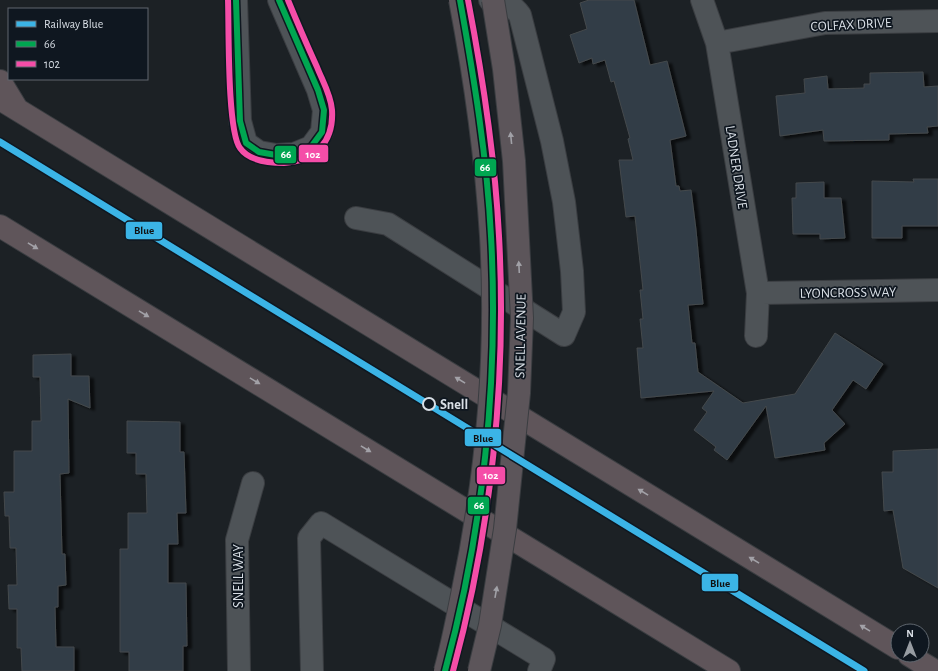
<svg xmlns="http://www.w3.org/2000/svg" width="938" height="671" font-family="'Alegreya Sans',sans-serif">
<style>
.building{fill:#323d46;stroke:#44494c;filter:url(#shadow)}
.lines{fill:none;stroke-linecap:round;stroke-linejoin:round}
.minor-casing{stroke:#3a3d41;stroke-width:24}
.highway-casing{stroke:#3a3d41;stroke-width:24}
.minor{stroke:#4e5357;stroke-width:22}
.highway{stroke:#5f555a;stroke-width:22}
.major-bridge-casing{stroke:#3a3d41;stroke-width:24;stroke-linecap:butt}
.major-bridge{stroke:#5c555a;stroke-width:22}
.bus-1-casing{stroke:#0f1720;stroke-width:9}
.bus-2-casing{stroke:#0f1720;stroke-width:9}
.bus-1{stroke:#00a651;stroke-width:6}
.bus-2{stroke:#f54da8;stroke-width:6}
.rail-1-casing{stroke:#0f1720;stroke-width:10}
.rail-1{stroke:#3bb4e6;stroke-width:7}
.oneway{fill:#a1a1a7}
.oneway2{fill:#a2a1a7}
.stop-dot{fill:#0f1720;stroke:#d9dfe6;stroke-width:2}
.labels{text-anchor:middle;stroke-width:3.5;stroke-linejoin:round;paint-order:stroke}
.street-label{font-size:14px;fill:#d9dfe6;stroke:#0f1720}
.stop-label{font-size:14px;font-weight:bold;fill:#d9dfe6;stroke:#0f1720;text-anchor:start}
.line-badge{stroke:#0f1720;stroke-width:1.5}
.badge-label{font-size:11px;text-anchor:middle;font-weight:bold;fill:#fff}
.pale-badge-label{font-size:11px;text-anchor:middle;font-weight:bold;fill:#111}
</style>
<defs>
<filter id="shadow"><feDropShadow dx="4.5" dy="2.5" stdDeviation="1" flood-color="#0009"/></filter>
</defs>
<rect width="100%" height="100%" fill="#1c2125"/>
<path class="building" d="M589 0H634L650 65 667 61 686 136 670 140 676 186H679L680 191 691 190 696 230 703 304 688 305 692 343H695L698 372 743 403 795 394 835 333 883 364 866 389 853 380 832 410 845 424 824 443 825 450 775 458 766 406 727 460 714 450 716 447 694 430 707 412 702 408 714 391 641 398 637 348H643L640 319H643L640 290H643L635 216 626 217 619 160H633L628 139 630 138 614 81 611 82 605 60 593 64 592 58 579 63 570 35 587 29 580 3Z
M923 72 924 87 938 86V126L927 127 928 133 889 134V140L824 141 823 130 780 136 776 96 805 93 804 79 827 76 828 89 864 88V84H870V73Z
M913 179H938V226H902V238H872V181L914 182Z
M824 182V198H841L845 238 820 239V234H793L792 198H796V183Z
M71 354V376H89L90 408 68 399 69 473 60 474 62 554H65L66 585 58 586V607H55L56 647H74V671H22L21 648H17V609H9L8 585H17L16 548H10L9 516H5L4 492H14V451H32V421H41L40 377H33V355Z
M127 421 180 422V452H184L186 513H177L178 544H168V583H186L187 646H183V671H129V652H120V549H128V513H147L146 474H136V453H127Z
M938 449V588L903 568 893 510 884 511 882 472H893V451Z"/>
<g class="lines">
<defs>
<path id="minor" d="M236 0 240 121 246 143 259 152 276 155 294 154 311 147 322 132 324 110 318 90 279 0
M702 0 717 43 758 293 756 336
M717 43 825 23 938 21
M356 218 388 224 564 335 574 312 572 271 564 202 552 141 520 15C512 4 504 1 490 0
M758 293 938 290
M239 671 237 540 253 483
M312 671 309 538 321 523 544 659 539 671"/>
<path id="highway" d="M0 81 17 109
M0 99 898 648
M0 226 729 671
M909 655 935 671"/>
</defs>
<use href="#minor" class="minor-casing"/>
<use href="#highway" class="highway-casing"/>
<use href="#minor" class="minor"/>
<use href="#highway" class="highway"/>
<defs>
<path id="major-bridge" d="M445 671C452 646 457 620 462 595 487 477 498 356 491 236 486 157 475 78 460 0
M479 671 490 625 505 529 519 393 522 318 514 161 504 69 493 0"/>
</defs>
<use href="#major-bridge" class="major-bridge-casing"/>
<use href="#major-bridge" class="major-bridge"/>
<defs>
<path id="bus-1" d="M236 0 240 121 246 143 259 152 276 155 294 154 311 147 322 132 324 110 318 90 279 0
M445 671C483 531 499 381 491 236 487 157 474 78 460 0"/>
<path id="bus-2" d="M228 0C229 26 227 131 240 148 249 161 269 163 284 163 315 161 334 142 332 110 331 95 322 80 317 67 307 45 297 22 288 0
M453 671C491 531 507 381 499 236 495 157 483 78 468 0"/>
</defs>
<use href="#bus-1" class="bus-1-casing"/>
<use href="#bus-2" class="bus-2-casing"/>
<use href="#bus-1" class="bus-1"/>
<use href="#bus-2" class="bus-2"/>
<defs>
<path id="rail-1" d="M0 142 864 671"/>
</defs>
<use href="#rail-1" class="rail-1-casing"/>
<use href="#rail-1" class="rail-1"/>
</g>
<defs><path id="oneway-solid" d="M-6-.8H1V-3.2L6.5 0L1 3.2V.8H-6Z"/></defs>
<g class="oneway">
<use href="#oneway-solid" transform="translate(511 138) rotate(-96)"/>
<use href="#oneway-solid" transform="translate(519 267) rotate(-93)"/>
<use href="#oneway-solid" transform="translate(496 592) rotate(-80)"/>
</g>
<g class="oneway2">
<use href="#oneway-solid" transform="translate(33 246) rotate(31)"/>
<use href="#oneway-solid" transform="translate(144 314) rotate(31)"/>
<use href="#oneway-solid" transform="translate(460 380) rotate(-149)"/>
<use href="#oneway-solid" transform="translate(255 381) rotate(31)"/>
<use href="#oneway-solid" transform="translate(366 449) rotate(31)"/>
<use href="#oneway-solid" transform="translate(643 492) rotate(-149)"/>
<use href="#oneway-solid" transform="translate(754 560) rotate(-149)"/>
<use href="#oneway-solid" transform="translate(865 628) rotate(-149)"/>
</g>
<circle class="stop-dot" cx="429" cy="404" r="6"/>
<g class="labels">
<g class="street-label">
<text transform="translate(851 24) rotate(-3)" y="5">COLFAX DRIVE</text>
<text transform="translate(737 167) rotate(81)" y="5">LADNER DRIVE</text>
<text transform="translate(848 292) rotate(-1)" y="5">LYONCROSS WAY</text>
<text transform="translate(520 336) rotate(-89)" y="5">SNELL AVENUE</text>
<text transform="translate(238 576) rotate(-90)" y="5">SNELL WAY</text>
</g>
<g class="stop-label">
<text x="440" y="409">Snell</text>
</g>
</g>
<g class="line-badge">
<rect x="298" y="144" width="31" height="19" rx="4" fill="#f54da8"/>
<rect x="274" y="145" width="23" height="19" rx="4" fill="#00a651"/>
<rect x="474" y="158" width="23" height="19" rx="4" fill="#00a651"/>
<rect x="125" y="221" width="38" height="19" rx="4" fill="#3bb4e6"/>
<rect x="464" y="428" width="38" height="19" rx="4" fill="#3bb4e6"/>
<rect x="476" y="466" width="30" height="19" rx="4" fill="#f54da8"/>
<rect x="467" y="496" width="23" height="19" rx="4" fill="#00a651"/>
<rect x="701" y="573" width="38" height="19" rx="4" fill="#3bb4e6"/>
</g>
<g class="badge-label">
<text x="313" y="158">102</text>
<text x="286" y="158">66</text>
<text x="485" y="171">66</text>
<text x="491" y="479">102</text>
<text x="479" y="509">66</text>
</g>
<g class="pale-badge-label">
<text x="144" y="234">Blue</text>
<text x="483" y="442">Blue</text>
<text x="720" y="587">Blue</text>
</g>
<rect x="8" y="8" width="140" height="72" fill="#0f1720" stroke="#60676f"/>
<rect x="16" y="21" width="20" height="6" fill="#3bb4e6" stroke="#60676f"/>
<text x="44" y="28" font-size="12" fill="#d9dfe6">Railway Blue</text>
<rect x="16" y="41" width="20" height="6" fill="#00a651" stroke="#60676f"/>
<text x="44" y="48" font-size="12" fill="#d9dfe6">66</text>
<rect x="16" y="61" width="20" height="6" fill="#f54da8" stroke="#60676f"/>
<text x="44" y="68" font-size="12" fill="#d9dfe6">102</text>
<g transform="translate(910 643)"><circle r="19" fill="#0f1720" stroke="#60676f"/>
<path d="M0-3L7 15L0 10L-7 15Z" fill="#979ca2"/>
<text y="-6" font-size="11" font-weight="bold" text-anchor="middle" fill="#d9dfe6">N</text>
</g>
</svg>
